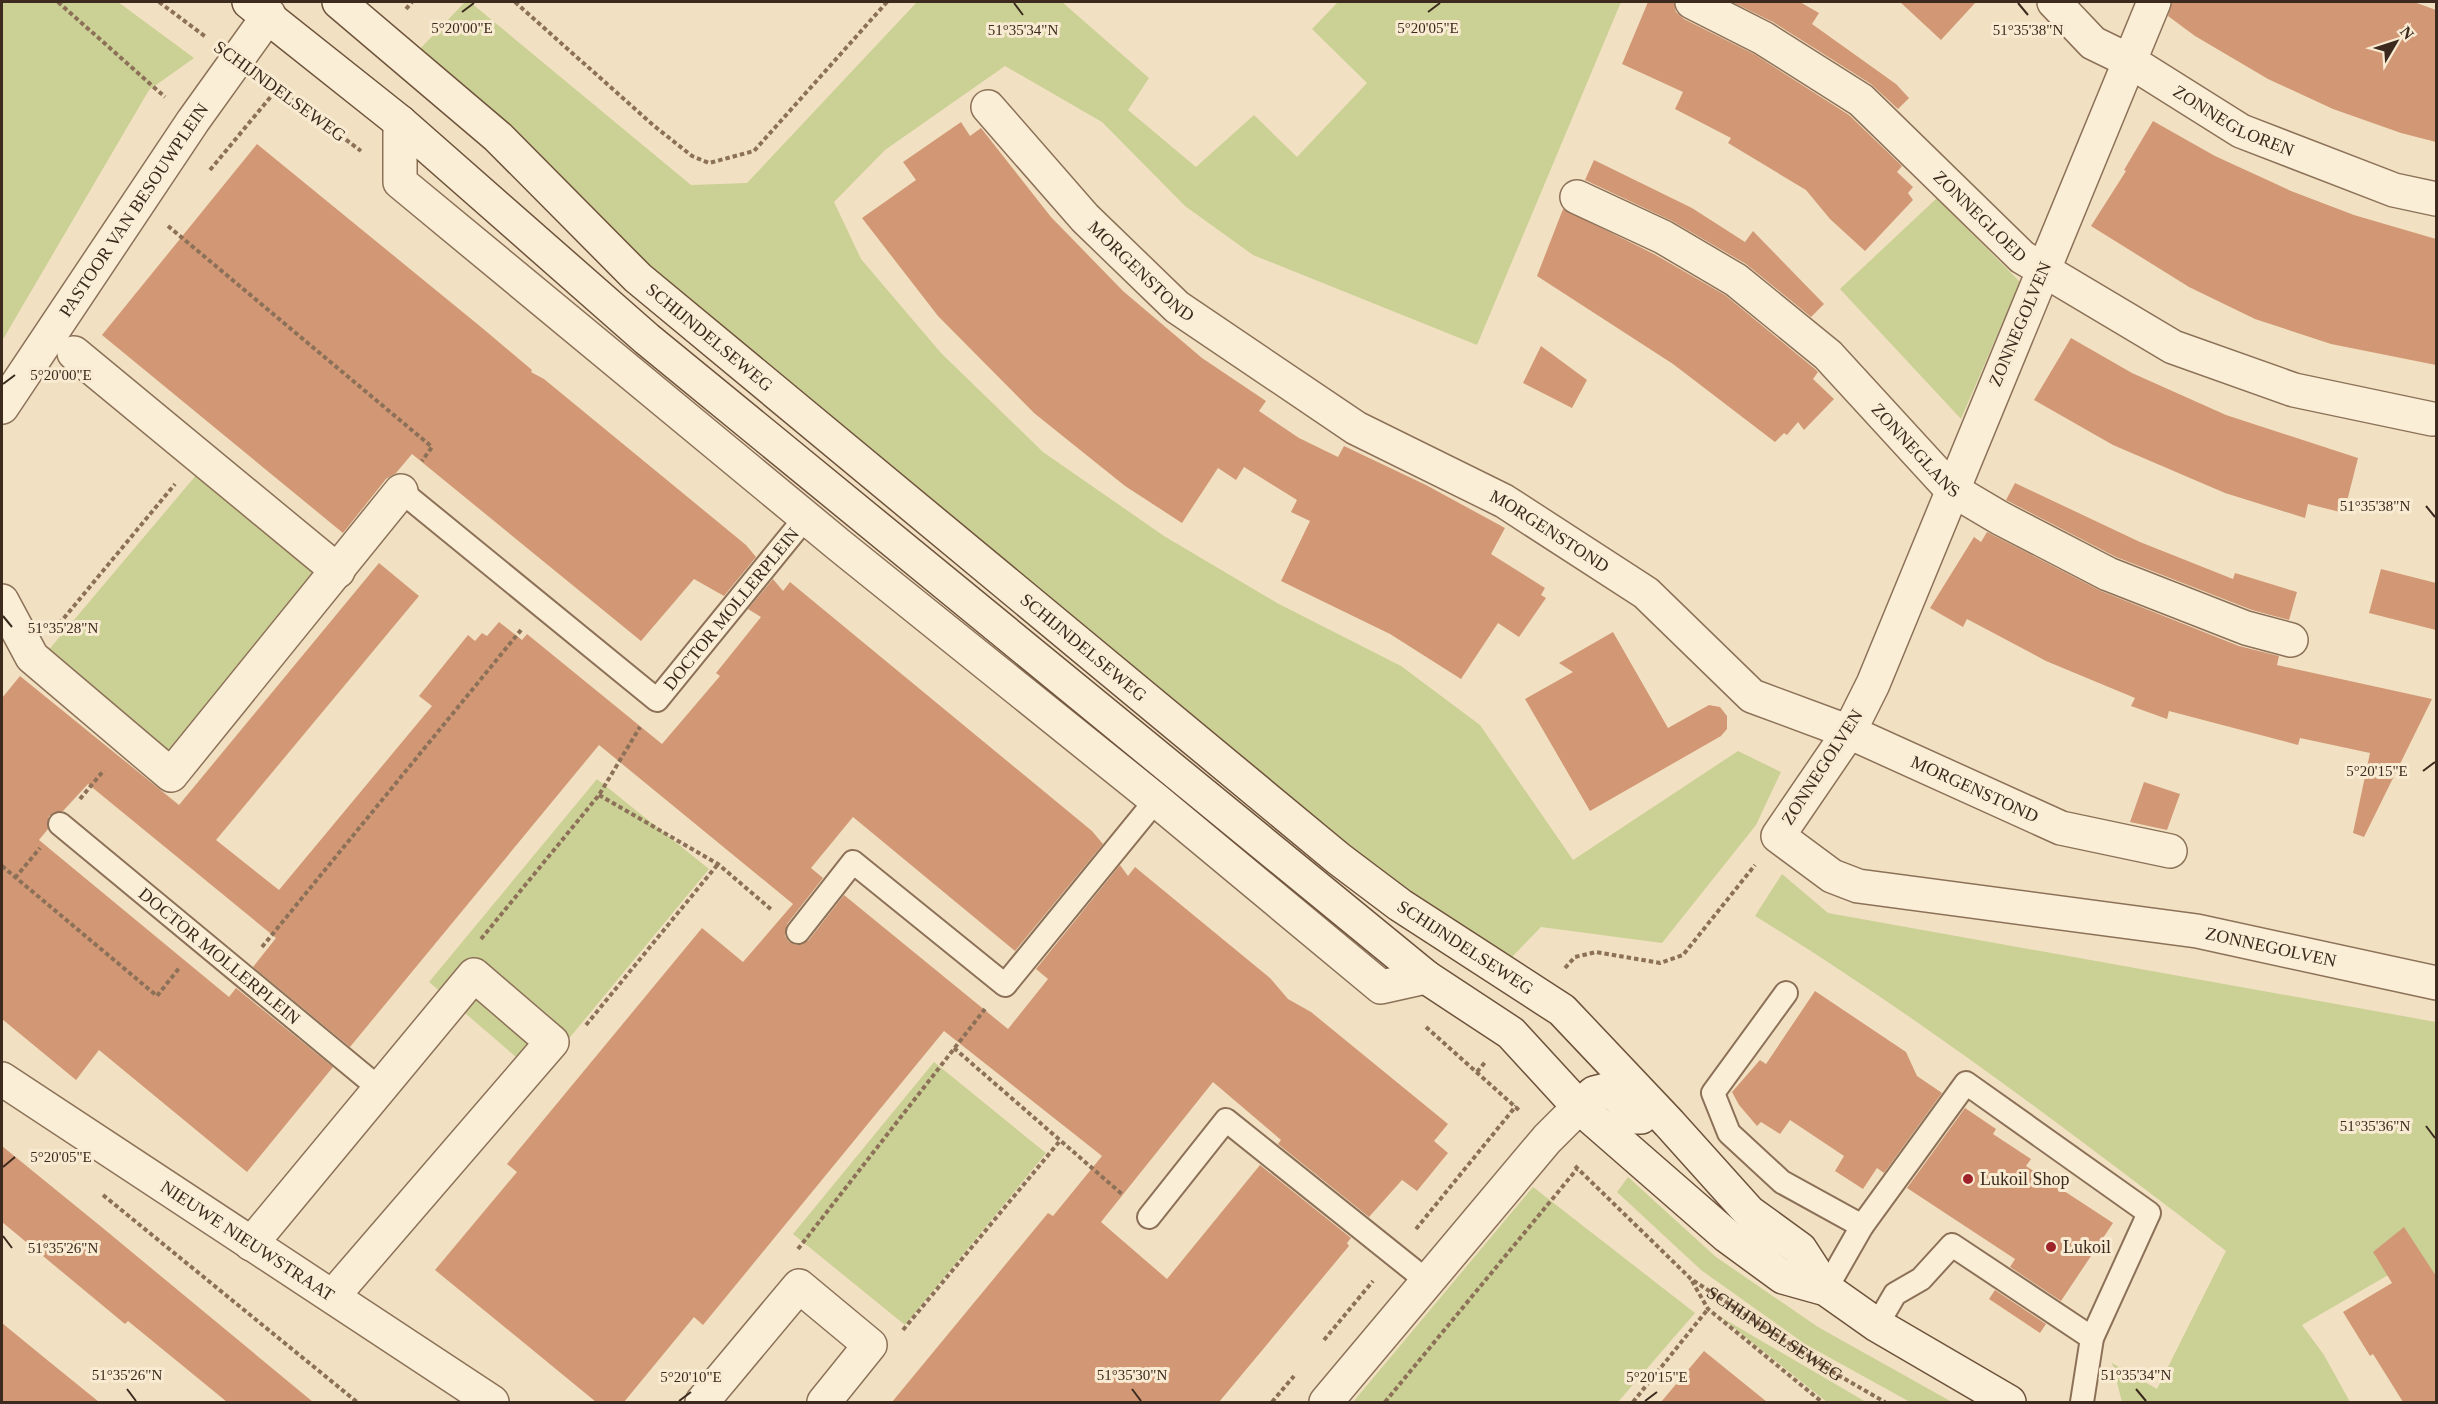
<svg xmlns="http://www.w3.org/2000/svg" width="2438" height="1404" font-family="Georgia,serif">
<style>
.green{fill:#cbd095}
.building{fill:#d29875}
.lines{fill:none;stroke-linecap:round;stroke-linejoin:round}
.lane-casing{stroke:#8c7158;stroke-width:26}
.street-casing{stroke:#8c7158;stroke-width:36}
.secondary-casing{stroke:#6e523b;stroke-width:36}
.path{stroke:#8c7158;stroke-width:4;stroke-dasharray:4.5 3;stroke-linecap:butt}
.lane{stroke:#fbeed6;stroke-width:22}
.street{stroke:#fbeed6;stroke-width:33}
.secondary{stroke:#fbeed6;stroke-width:33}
.ticks{fill:none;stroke:#3b2a1d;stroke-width:2}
.poi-dot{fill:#9f232a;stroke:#f8ebd2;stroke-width:2}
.labels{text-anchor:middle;stroke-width:6;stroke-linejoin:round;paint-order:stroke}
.street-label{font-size:18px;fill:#3b2a1d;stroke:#f8ebd2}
.poi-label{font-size:18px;fill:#3b2a1d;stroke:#f8ebd2;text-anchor:start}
.ticks-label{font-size:15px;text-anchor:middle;fill:#3b2a1d;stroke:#f8ebd2;stroke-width:6;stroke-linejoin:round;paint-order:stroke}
</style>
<rect width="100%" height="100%" fill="#f1e1c2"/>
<path class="green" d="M2 2H118L194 58 149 90 2 341Z
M465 2H470L691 185 747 183 917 2H1062L1149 78 1128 110 1196 167 1254 115 1297 157 1367 83 1312 29 1338 2H1621L1477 345 1253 255 1185 206 1102 122 1005 66 885 150 834 202 861 259 941 353 1043 452 1164 536 1277 603 1401 666 1480 725 1573 860 1738 751 1781 772 1756 825 1662 943 1541 927 1512 957 1396 886 668 293 417 52Z
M1937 198 2020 282 1961 419 1840 289Z
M198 473 322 578 164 764 41 659Z
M597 779 709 869 538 1076 429 982Z
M1782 874 1828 913 2436 1022V1283L2421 1256 2302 1325 2324 1355 2350 1402H2122L2112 1363 2157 1389 2226 1251C2073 1134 1920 1017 1755 916Z
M934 1062 1046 1153 905 1325 793 1234Z
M1628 1177 1716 1257 1818 1327 1952 1402H1910L1805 1344 1701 1270 1617 1192Z
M1533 1187 1695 1313 1618 1402H1353Z
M1719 1316 1866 1402H1827Z"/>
<path class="building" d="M1648 2H1674L1676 12 1684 19 1754 54 1849 115 1902 166 1897 172 1913 187 1908 193 1913 200 1865 251 1830 219 1806 190 1728 143 1731 138 1675 109 1683 92 1622 64Z
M1732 2H1800L1819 13 1812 24 1896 84 1909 98 1898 109 1871 84 1773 22Z
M1900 2H1976L1941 40Z
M2172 2H2414L2436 10V142L2401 133 2333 109 2268 79 2195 36 2168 16Z
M2153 121 2215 156 2291 191 2354 215 2436 239V365L2331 344 2255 319 2189 287 2091 226 2126 171 2124 170Z
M961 122 970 136 981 128 1051 217 1123 291 1202 358 1266 401 1259 411 1299 438 1338 457 1344 446 1426 485 1505 528 1491 554 1545 588 1541 595 1546 598 1519 637 1498 623 1461 679 1390 634 1281 581 1310 521 1291 512 1297 500 1244 467 1236 480 1218 468 1182 523 1125 486 1034 413 938 316 862 218 916 180 903 162Z
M257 144 481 327 532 370 531 372 544 379 746 545 756 557 724 596 694 579 641 641 412 454 396 473 386 479 343 533 102 335Z
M1594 160 1692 208 1745 242 1753 231 1824 304 1811 317 1746 264 1672 221 1585 180Z
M1563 209 1654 254 1725 295 1815 369 1818 372 1813 379 1834 399 1804 430 1798 422 1787 435 1784 433 1775 442 1673 364 1537 276Z
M2071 338 2132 373 2226 415 2358 458 2344 513 2308 504 2305 518 2225 493 2113 445 2034 400Z
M1541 346 1587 380 1572 408 1523 383Z
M2015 483 2140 542 2233 579 2235 573 2297 592 2289 620 2252 610 2116 557 2006 500Z
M1987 532 2101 591 2239 646 2279 656 2277 665 2432 699 2364 837 2353 833 2370 753 2300 738 2298 745 2169 711 2167 719 2131 706 2135 698 2046 661 1967 619 1963 627 1930 608 1974 537 1981 542Z
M379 563 419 596 216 840 279 890 432 706 419 696 468 635 475 641 482 633 487 636 499 622 522 640 527 634 662 744 720 676 716 673 761 617 748 609 773 579 783 591 790 582 1092 831 1103 844 1015 951 853 817 811 868 823 878 787 924 785 936 789 942 797 945 808 941 844 895 1008 1029 1048 979 1036 969 1120 865 1128 876 1135 867 1270 978 1288 999 1311 1012 1448 1124 1434 1141 1448 1153 1417 1191 1402 1180 1369 1217 1278 1144 1281 1140 1213 1082 1101 1222 1167 1279 1260 1165 1351 1238 1347 1243 1349 1246 1219 1402H892L1048 1213 1053 1216 1102 1156 944 1031 703 1325 694 1317 624 1402H596L435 1270 517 1172 507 1164 702 928 743 962 793 904 599 745 350 1047 253 967 276 938 88 784 63 811 49 816 48 829 39 840 229 997 236 988 333 1067 247 1172 99 1050 76 1080 2 1019V698L20 676 179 805Z
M2381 569 2436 583V630L2369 613Z
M1613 632 1668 728 1709 705 1720 707 1727 716V729L1721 736 1590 811 1525 699 1573 672 1559 663Z
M2144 782 2180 794 2167 830 2130 822Z
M1815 991 1906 1052 1917 1076 1942 1093 1884 1173 1877 1168 1863 1189 1835 1171 1844 1156 1790 1120 1780 1134 1761 1122 1757 1126 1739 1105 1732 1092 1760 1060 1766 1064Z
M1965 1108 1996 1129 1993 1134 2031 1159 2026 1166 2113 1223 2061 1301 2010 1267 2015 1259 1907 1188Z
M2 1146 104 1229 313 1402H227L128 1321 125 1324 2 1222Z
M2404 1227 2436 1276V1402H2403L2373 1354 2370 1356 2343 1312 2392 1283 2373 1252Z
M1995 1290 2046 1324 2040 1333 1989 1299Z
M2 1323 46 1359 99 1402H2Z
M1704 1351 1767 1402H1661Z"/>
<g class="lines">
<defs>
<g id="lane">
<path id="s2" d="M401 491 657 700 806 517"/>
<path id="s3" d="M60 824 380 1089"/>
<path d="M798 932 853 862 1005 985 1156 800"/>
<path d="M1786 993 1713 1093 1729 1133 1782 1182 1862 1226"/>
<path d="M1149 1217 1226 1120 1427 1281"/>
<path d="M1826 1289 1862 1226 1966 1083 2149 1213 2092 1338 2082 1402"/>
<path d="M1877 1325 1895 1294 1921 1279 1952 1245 2092 1338"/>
</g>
<g id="street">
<path id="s4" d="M1692 2 1763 38 1861 100 2022 257 2173 347 2294 390 2432 419"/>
<path id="s5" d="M2054 2 2093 43 2128 60 2241 131 2394 190 2436 199"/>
<path id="s6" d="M2154 2 1873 684 1849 732 1778 836 1832 876 1858 886 2197 931 2436 983"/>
<path id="s7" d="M988 107 1085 218 1177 307 1356 428 1504 501 1646 593 1752 696 1849 732 2061 828 2170 851"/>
<path d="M400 122V182L839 545 1156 800 1381 987 1426 977"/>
<path id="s8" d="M1577 197 1663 237 1736 280 1828 355 1951 489 2000 518 2108 574 2246 628 2291 640"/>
<path d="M74 353 338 571"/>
<path id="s9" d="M2 407 193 121 269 15"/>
<path d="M2 601 32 657 171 775 401 491"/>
<path id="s10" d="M2 1079 492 1402"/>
<path d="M251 1244 474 975 552 1042 333 1296"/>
<path d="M702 1402 799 1286 870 1345 824 1402"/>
<path d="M1326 1402 1547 1139 1579 1107"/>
</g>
<g id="secondary">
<path d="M249 2 400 122 647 339 1426 977 1511 1033 1579 1107 1727 1236 1783 1277 1826 1289 1877 1325 2009 1402"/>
<path id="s11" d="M339 2 498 137 638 278 1339 859 1400 905 1562 1010 1669 1123 1749 1212 1800 1249 1826 1289"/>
<path d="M1579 1107 1594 1093 1606 1090 1617 1096 1636 1117H1641"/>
</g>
</defs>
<use href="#lane" class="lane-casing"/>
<use href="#street" class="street-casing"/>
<use href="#secondary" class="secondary-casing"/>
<g class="path">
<path d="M58 2 165 97"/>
<path d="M159 2 206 37"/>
<path d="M515 2 653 125 692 156 709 163 754 151 887 2"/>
<path d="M406 9 412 2"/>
<path d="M268 81 361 151"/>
<path d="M210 170 278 88"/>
<path d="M168 226 432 447 422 461"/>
<path d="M59 624 175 484"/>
<path d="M599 795 718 864 773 911"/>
<path d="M80 799 104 770"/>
<path d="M2 866 157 996 180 967"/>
<path d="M15 878 40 848"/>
<path d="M481 939 599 795 640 727"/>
<path d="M262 947 521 630"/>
<path d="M1565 968 1575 957 1596 952 1660 963 1683 955 1755 865"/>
<path d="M586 1025 718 864"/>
<path d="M1426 1027 1521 1112"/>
<path d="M954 1048 1123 1195"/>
<path d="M1477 1072 1486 1061"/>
<path id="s1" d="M1575 1166 1691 1279 1833 1372 1885 1402"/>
<path d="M103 1195 357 1402"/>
<path d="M1416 1229 1516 1106"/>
<path d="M798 1249 985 1009"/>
<path d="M1692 1281 1708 1309 1822 1402"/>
<path d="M903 1330 1059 1142"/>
<path d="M1324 1340 1373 1281"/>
<path d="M1272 1402 1294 1376"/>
<path d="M1385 1402 1577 1169"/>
<path d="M1633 1402 1708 1309"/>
</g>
<use href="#lane" class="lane"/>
<use href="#street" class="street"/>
<use href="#secondary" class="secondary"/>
</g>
<path class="ticks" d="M1014 3 1023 15M2018 3 2028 15M462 12 474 3M1428 12 1440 3M3 384 15 375M2426 506 2435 517M3 616 12 627M2423 771 2435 762M2426 1126 2435 1138M3 1167 15 1157M3 1236 12 1248M127 1389 136 1401M1132 1389 1141 1401M2136 1389 2146 1401M679 1401 691 1392M1645 1401 1657 1392"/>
<g class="poi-dot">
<circle cx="1968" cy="1179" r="6"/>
<circle cx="2051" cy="1247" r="6"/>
</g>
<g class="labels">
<g class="street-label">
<text transform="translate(280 91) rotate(36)" y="6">SCHIJNDELSEWEG</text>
<text dy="6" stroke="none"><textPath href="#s5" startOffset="218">ZONNEGLOREN</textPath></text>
<text dy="6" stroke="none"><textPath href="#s9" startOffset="237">PASTOOR VAN BESOUWPLEIN</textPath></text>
<text dy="6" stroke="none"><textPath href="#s4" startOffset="362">ZONNEGLOED</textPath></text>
<text dy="6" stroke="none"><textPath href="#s7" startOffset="225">MORGENSTOND</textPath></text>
<text transform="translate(2020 324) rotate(-67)" y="6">ZONNEGOLVEN</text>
<text dy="6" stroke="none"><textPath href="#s11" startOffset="500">SCHIJNDELSEWEG</textPath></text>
<text dy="6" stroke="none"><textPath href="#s8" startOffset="428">ZONNEGLANS</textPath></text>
<text dy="6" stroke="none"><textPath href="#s7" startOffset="711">MORGENSTOND</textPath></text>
<text dy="6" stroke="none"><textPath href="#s2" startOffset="448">DOCTOR MOLLERPLEIN</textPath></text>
<text dy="6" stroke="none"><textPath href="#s11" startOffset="986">SCHIJNDELSEWEG</textPath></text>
<text transform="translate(1822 767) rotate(-57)" y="6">ZONNEGOLVEN</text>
<text dy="6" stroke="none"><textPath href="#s7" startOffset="1215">MORGENSTOND</textPath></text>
<text dy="6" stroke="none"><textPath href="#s11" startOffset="1472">SCHIJNDELSEWEG</textPath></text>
<text dy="6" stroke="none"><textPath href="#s6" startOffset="1430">ZONNEGOLVEN</textPath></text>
<text dy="6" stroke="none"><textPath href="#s3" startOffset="207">DOCTOR MOLLERPLEIN</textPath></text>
<text dy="6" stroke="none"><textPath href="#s10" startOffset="294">NIEUWE NIEUWSTRAAT</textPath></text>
<text dy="6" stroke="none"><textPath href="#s1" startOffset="262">SCHIJNDELSEWEG</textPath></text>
</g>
<g class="poi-label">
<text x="1980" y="1185">Lukoil Shop</text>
<text x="2063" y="1253">Lukoil</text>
</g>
</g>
<g class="ticks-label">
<text x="462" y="33">5°20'00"E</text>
<text x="1428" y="33">5°20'05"E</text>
<text x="1023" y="35">51°35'34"N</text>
<text x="2028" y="35">51°35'38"N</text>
<text x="61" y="380">5°20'00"E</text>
<text x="2375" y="511">51°35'38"N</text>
<text x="63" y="633">51°35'28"N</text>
<text x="2377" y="776">5°20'15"E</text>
<text x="2375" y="1131">51°35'36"N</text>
<text x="61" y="1162">5°20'05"E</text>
<text x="63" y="1253">51°35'26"N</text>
<text x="127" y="1380">51°35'26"N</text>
<text x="1132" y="1380">51°35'30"N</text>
<text x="2136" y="1380">51°35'34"N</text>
<text x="691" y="1382">5°20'10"E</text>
<text x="1657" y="1382">5°20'15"E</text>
</g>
<rect width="2438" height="1404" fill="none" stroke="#3b2a1d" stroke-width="6"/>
<g transform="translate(2396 42) rotate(51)" stroke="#f8ebd2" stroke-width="4.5" paint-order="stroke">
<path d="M0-4.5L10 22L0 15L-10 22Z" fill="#3b2a1d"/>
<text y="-9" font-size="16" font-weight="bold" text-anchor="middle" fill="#3b2a1d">N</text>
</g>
</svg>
